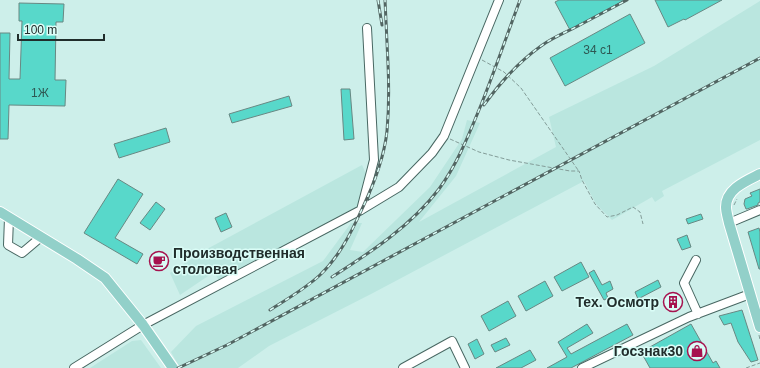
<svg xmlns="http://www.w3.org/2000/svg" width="760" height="368" font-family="Arial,sans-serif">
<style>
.built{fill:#bae6df}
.building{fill:#58d8ca;stroke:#688883}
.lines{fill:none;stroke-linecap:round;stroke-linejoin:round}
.minor-casing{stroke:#486762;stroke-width:10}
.major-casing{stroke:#fff;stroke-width:12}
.path{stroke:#839c98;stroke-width:1;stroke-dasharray:4 2;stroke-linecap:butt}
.minor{stroke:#fff;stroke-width:8}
.major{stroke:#92d0c9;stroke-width:10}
.rail-casing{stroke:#526562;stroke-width:3}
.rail{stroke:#dafdf7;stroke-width:1.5;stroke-dasharray:4.5;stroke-linecap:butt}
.labels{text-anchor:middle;stroke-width:3;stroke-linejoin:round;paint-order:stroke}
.number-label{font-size:12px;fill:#2e5853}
.poi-label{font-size:14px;font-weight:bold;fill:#202d2b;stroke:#dafdf7;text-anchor:end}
</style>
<rect width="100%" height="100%" fill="#cdefea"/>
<path class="built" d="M760 1V140L662 191 664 196 655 202 652 197 612 220 596 204 584 181 373 293 269 346 238 368H180L171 352 196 326 323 261 351 223H362L350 250 363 252 430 187 462 139 467 120 480 123 456 176 419 222 556 147 549 117 654 66Z
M362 165 368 178 360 205 257 263 220 282 214 272 180 295 170 273 207 249Z
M141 340 161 368H90L132 341Z"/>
<path class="building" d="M559 0H625L570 30 555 2Z
M655 0H722L685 20 684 19 668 27Z
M19 3 64 4 63 22H56L55 80H66L65 106 9 105 8 139H0V33H10L9 79H20L22 21H19Z
M630 14 645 43 565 86 550 58Z
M341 89H350L354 139 344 140Z
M289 96 292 106 232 123 229 114Z
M166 128 170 142 119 158 114 144Z
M118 179 143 194 115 238 143 254 137 264 84 233Z
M760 189V202L758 203V205L747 209H746L744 204 745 199 752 196 750 193Z
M156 202 165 209 150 230 140 223Z
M226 213 232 227 221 232 215 218Z
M701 214 703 219 688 224 686 219Z
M759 228 760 232V269H759L748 232Z
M687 235 691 247 682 250 677 239Z
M151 256H167V267H151Z
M581 262 589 277 562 291 554 277Z
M594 270 602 285 610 281 613 289 606 293 608 298 604 300 589 273Z
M658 280 661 287 638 299 635 292Z
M545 281 553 296 526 311 518 296Z
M675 294 681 306 671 311 665 299Z
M508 301 516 316 489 331 481 316Z
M742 310 758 360 751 362 738 342 731 323 724 325 719 316Z
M587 324 593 333 567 348 571 354 627 324 633 335 571 368H547L567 357 558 342Z
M691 324 713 363 716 361 720 368H650L641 352Z
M506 338 510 345 495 352 491 345Z
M477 339 484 354 475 359 468 344Z
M530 350 536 360 521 368H496Z"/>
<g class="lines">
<defs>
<path id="minor" d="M361 210 374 160 367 28
M9 218 8 245 22 253 41 237
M729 223 760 210
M696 260 684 283 698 314
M74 368 143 325 361 210 399 187 432 153 444 136 499 0
M403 368 452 341 465 368
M582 368 689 317 750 294"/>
<path id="major" d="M760 174C746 181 726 189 726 207 726 212 728 218 729 223L760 327
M0 212 77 259 105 278 143 325 173 368"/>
</defs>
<use href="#minor" class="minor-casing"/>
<use href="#major" class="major-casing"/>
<path class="path" d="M482 60 504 72 521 88 578 170
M450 139 479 152 509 160 570 171H579L582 180 595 204 607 217 617 215 633 207 640 212 643 224
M734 205 737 199
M759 335 760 340
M746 368 760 363"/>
<use href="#minor" class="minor"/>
<use href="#major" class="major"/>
<defs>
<path id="rail" d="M378 0 382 25
M484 105C499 84 520 61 541 46 552 38 564 33 576 27 593 18 610 9 627 0
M332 277C371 252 411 226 439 189 458 163 469 134 481 105 495 70 507 35 520 0
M270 310C287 299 305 289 320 275 339 257 351 233 362 209 374 184 384 159 387 131 389 109 389 86 388 64 387 43 386 21 385 0
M178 368 227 345 760 58"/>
</defs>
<use href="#rail" class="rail-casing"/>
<use href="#rail" class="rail"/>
</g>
<defs>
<symbol id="cafe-ring" viewBox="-11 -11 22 22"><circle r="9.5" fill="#dafdf7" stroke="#a6124e" stroke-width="1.5"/><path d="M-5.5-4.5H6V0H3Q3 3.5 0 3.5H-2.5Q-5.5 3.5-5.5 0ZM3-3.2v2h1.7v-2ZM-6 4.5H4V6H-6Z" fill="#a6124e"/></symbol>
<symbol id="building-ring" viewBox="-11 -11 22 22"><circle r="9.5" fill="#dafdf7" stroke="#a6124e" stroke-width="1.5"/><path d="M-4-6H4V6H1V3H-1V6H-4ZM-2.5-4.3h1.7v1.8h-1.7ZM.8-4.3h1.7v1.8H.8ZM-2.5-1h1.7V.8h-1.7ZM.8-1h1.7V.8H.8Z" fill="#a6124e"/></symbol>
<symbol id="shop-ring" viewBox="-11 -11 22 22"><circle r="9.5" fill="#dafdf7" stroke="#a6124e" stroke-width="1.5"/><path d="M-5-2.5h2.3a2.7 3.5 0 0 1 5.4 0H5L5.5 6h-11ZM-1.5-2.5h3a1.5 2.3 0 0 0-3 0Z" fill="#a6124e"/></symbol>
</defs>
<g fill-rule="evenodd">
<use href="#cafe-ring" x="148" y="250" width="22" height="22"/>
<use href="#building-ring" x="662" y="291" width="22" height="22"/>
<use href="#shop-ring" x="686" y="340" width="22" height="22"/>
</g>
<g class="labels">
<g class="number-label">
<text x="598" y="54">34 с1</text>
<text x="40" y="97">1Ж</text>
</g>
<g class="poi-label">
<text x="173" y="258" text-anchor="start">Производственная<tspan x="173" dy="16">столовая</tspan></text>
<text x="659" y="307">Тех. Осмотр</text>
<text x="683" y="356">Госзнак30</text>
</g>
</g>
<path d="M18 34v6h86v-6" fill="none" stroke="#202d2b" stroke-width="2"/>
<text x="24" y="34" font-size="12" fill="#202d2b" stroke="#dafdf7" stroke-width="3" paint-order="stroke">100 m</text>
</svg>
